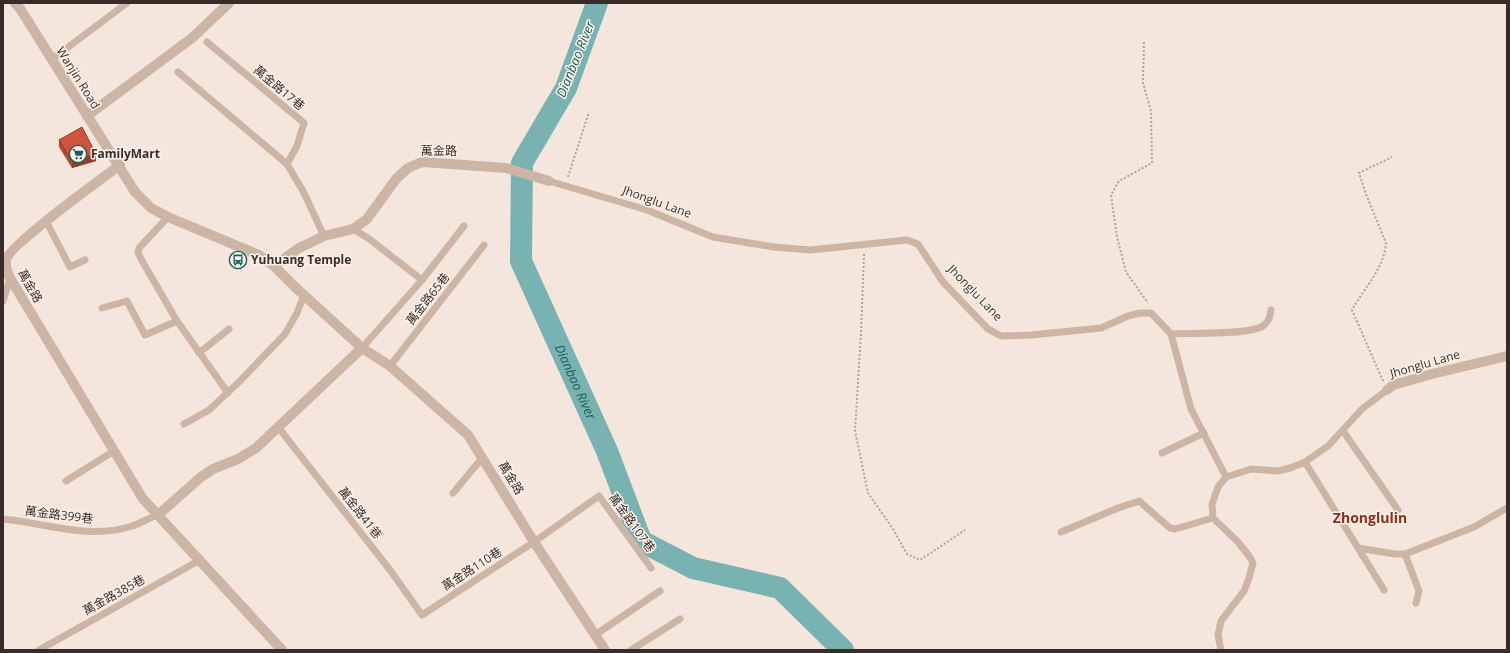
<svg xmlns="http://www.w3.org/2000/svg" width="1510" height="653" font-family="'Open Sans','Noto Sans TC',sans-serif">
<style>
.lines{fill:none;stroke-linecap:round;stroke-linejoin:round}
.river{stroke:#78b3b1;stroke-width:22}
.path{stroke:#b99f91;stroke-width:2;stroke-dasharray:2 2;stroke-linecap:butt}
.lane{stroke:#cdb5a6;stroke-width:7}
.street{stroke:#cdb5a6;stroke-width:10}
.wall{fill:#b24936}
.shaded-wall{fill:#913c2c}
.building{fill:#cf553f;stroke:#913c2c}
.labels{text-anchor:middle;stroke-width:3;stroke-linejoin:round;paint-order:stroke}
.street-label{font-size:12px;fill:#392c28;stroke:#fbf1e9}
.poi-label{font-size:12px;font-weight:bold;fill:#392c28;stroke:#fbf1e9;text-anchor:start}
.water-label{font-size:13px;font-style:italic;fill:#1a5e5d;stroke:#fbf1e9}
.quarter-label{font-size:14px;font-weight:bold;fill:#8e2c1a;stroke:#fbf1e9}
</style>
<rect width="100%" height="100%" fill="#f4e6dc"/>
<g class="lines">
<path class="river" id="s1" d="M597 3 566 88 522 163 521 261 607 451 641 541 693 568 780 588 843 650"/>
<path class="path" d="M1144 42 1143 83 1151 111 1152 163 1119 181 1111 195 1117 237 1126 272 1148 303
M568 177 589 112
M864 254 861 333 855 431 868 493 893 529 907 554 920 560 965 530
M1383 381 1352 310C1364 288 1384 269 1386 243L1366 194 1359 173 1392 157"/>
<path class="lane" d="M207 42 304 123 297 146 287 164 304 193 324 236
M51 60 127 3
M178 72 287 164
M549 181 647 210 713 237 774 247 810 250 907 240 918 244 943 282 988 329 1001 336 1031 335 1101 328 1128 316 1140 313H1151L1171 334 1191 409 1226 477
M168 217 139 248 138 252 141 259 177 321 228 393
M46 221 70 267 85 260
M353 229 368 238 422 280
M3 301 10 278
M102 308 127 301 145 335 177 321
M1171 334C1189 333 1250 335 1263 326 1269 322 1270 316 1271 310
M362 348 422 280 464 226
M199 353 229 329
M390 366 484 245
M184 424 209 410 239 382 285 334 297 313 304 295
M278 427 390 570 422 615 534 542 599 496 651 568
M1343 431 1398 510
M1162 453 1204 433
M1305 462 1384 590
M66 481 114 451
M453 493 483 457
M3 519C45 523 90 540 132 526 141 523 149 518 158 515
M1061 532 1118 508 1139 501 1170 528 1175 529 1213 518
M1358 548 1395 554H1405L1474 527 1507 508
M1405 554 1419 591 1416 603
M595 635 660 591
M39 650 200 560
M631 650 680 619
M1221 650 1218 635 1221 621 1244 591 1249 578 1253 563 1249 556 1238 542 1213 518 1212 504 1218 487 1226 477 1251 469 1278 471 1290 468 1305 462 1328 446 1362 409 1387 390"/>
<path class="street" d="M15 3 21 10 135 192 151 208 168 217 259 255 274 266 295 287 362 348 390 366 468 435 534 542 605 650
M87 116 192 38 229 3
M120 165C103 178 8 246 6 260 5 267 7 273 10 278L143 499 282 650
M274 266 299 248 324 236 353 229 367 219 396 179 408 168 422 162 506 168 549 181
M1387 390 1393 385 1432 374 1507 356
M158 515 201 477 213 469 238 459 256 448 362 348"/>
</g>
<path class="wall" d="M59 140 96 161 72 168 59 147Z"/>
<path class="shaded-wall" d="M96 154V161L72 168V161Z"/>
<path class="building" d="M82 127 96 154 72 161 59 140Z"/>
<defs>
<symbol id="supermarket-ring" viewBox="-11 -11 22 22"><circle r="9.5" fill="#fbf1e9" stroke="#1a5e5d" stroke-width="1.5"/><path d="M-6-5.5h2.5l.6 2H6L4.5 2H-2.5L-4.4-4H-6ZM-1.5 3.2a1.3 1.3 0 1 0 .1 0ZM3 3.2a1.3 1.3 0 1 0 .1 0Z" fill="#1a5e5d"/></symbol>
<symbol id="bus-ring" viewBox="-11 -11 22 22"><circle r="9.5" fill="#fbf1e9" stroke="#1a5e5d" stroke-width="1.5"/><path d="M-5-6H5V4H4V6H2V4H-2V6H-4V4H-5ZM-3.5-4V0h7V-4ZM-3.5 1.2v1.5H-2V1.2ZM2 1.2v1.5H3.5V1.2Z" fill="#1a5e5d"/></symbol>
</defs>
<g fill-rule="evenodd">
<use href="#supermarket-ring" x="68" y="144" width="20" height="20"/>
<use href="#bus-ring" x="228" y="250" width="20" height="20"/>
</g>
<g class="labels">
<g class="street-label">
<text transform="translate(78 78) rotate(58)" y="4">Wanjin Road</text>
<text transform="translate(279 88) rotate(40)" y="4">萬金路17巷</text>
<text x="439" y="155">萬金路</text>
<text transform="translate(657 202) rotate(20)" y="4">Jhonglu Lane</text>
<text transform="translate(30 286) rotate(60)" y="4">萬金路</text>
<text transform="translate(975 293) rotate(46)" y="4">Jhonglu Lane</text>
<text transform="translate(428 299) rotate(-52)" y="4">萬金路65巷</text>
<text transform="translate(1425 364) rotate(-16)" y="4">Jhonglu Lane</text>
<text transform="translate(511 478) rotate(59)" y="4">萬金路</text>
<text transform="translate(360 513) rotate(52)" y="4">萬金路41巷</text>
<text transform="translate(59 515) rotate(7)" y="4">萬金路399巷</text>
<text transform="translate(632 523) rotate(54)" y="4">萬金路107巷</text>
<text transform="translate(472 569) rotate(-33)" y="4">萬金路110巷</text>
<text transform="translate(114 595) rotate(-29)" y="4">萬金路385巷</text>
</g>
<g class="poi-label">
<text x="91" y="158">FamilyMart</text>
<text x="251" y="264">Yuhuang Temple</text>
</g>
<g class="water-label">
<text transform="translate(575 59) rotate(-68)" y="5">Dianbao River</text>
<text dy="5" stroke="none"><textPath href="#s1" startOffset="408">Dianbao River</textPath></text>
</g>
<g class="quarter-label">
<text x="1370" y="523">Zhonglulin</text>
</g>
</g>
<rect width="1510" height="653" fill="none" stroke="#392c28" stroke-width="8"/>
</svg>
